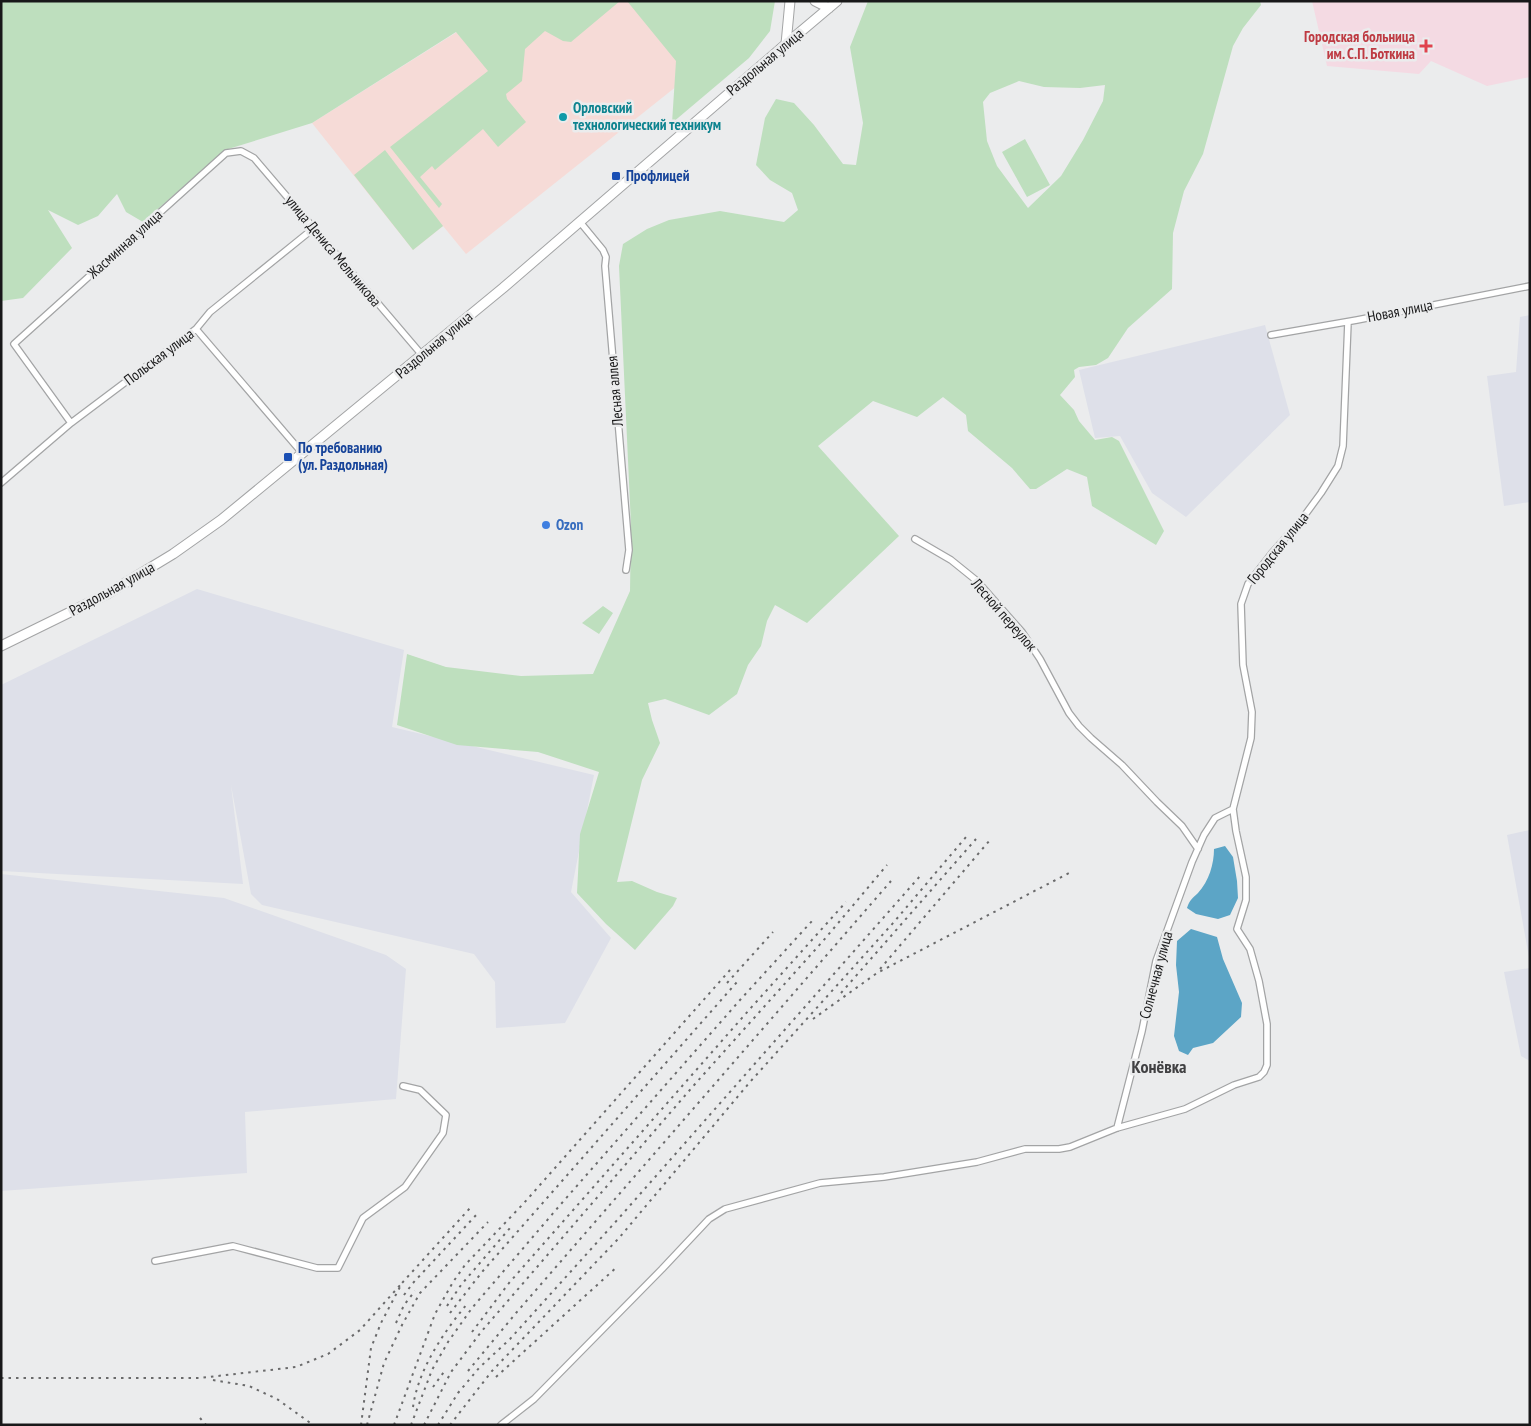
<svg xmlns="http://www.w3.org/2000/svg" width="1531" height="1426" font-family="'PT Sans Narrow',sans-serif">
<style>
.built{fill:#dee0e9}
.education{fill:#f6dbd7}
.medical{fill:#f4dae3}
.green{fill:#bedfbe;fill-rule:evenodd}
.water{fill:#5ca5c6}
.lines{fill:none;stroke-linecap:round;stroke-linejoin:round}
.minor-casing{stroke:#a3a4a5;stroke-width:8}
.secondary-casing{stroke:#a3a4a5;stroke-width:11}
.minor{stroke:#fff;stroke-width:5.5}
.secondary{stroke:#fff;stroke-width:9}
.rail{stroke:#6a6a6b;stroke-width:2;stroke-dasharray:2.5 5;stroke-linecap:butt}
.health-dot{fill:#e0444e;stroke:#ebeced;stroke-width:2}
.culture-dot{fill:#0f9aa8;stroke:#ebeced;stroke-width:2}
.transit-dot{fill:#1a4fb4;stroke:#ebeced;stroke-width:2}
.shop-dot{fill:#3f7fe0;stroke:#ebeced;stroke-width:2}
.labels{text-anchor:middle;stroke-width:5;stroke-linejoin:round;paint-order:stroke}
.health-label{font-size:15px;font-weight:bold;fill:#be3a42;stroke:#ebeced;text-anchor:end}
.street-label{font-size:15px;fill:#181819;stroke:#ebeced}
.culture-label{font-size:15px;font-weight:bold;fill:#0d838f;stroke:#ebeced;text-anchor:start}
.transit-label{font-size:15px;font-weight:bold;fill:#164399;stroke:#ebeced;text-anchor:start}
.shop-label{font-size:15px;font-weight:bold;fill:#366cbe;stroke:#ebeced;text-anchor:start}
.quarter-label{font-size:18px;font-weight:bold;fill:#404042;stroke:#ebeced}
</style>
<rect width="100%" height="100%" fill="#ebeced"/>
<path class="built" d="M1530 315V502L1504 506 1487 376 1516 372 1520 317Z
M1265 325 1290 415 1186 517 1152 493 1120 436 1095 438 1079 370Z
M197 589 404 650 392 727 594 775 571 892 611 938 565 1023 496 1028 495 982 474 954 262 905 251 894 231 785 243 884 1 871V685Z
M1530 830V963L1507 835Z
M1 874 224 898 386 955 406 969 396 1099 245 1112 247 1173 1 1191Z
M1530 968V1061L1521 1056 1504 972Z"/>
<path class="education" d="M594 1H635L692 74 466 254 443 226 413 250 312 123 457 32Z"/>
<path class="medical" d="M1312 1H1530V77L1487 86 1431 61 1419 74 1327 66Z"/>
<path class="green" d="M1 1H620L571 42 563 41 545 31 525 49 522 81 506 94 507 99 526 122 498 147 483 129 435 170 432 166 420 177 442 204 439 208 390 147 488 71 456 32 312 123 225 150 143 222 126 212 117 194 98 216 78 225 48 210 72 248 23 298 1 301Z
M627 1H775L770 31 749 58 672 123 676 61Z
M868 1H1260L1261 5 1243 28 1233 46 1203 154 1184 191 1173 233 1172 289 1128 328 1108 358 1096 365 1079 367 1074 370 1075 377 1060 395 1074 410 1079 421 1095 440 1112 437 1119 441 1164 531 1156 545 1092 506 1087 477 1067 469 1036 489H1030L1012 468 968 431 966 415 943 397 917 417 873 401 818 446 899 536 807 623 775 605 767 621 761 646 748 665 737 694 709 715 665 699 648 703 652 720 660 743 642 780 617 882 632 881 657 892 677 898 673 906 635 950 606 924 577 893 580 834 599 772 538 752 457 745 397 725 407 654 446 667 521 676 593 674 630 591 631 525 619 266 623 244 647 229 669 220 720 211 784 222 798 210 792 193 770 180 756 165 765 118 776 99 794 103 814 125 843 164 856 165 863 123 850 47ZM1019 81 1044 87 1080 88 1105 85 1103 101 1083 140 1061 176 1028 208 997 166 987 141 983 102 990 93Z
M1025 139 1050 185 1027 197 1002 152Z
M385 150 443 226 413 250 354 175Z
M603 606 613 613 599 634 582 623Z"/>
<path class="water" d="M1225 846 1233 857 1237 881 1238 898 1230 915 1218 919 1196 914 1187 908C1190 899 1192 899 1198 893 1209 881 1214 864 1214 849Z
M1191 929 1217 937 1223 959 1242 1003 1241 1017 1213 1043 1193 1048 1188 1055 1179 1051 1174 1036 1179 992 1176 965 1177 941Z"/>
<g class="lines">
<defs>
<path id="minor" d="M580 222 603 250 606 257 605 266 629 550 626 570
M196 329 303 454
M1271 335 1357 320 1530 286
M71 423 14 344 226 153 241 151 254 158 422 355
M1 483 71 423 196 329 210 312 314 228
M915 539 951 560 977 581 1022 632 1040 659 1069 713 1079 726 1091 738 1122 765 1157 802 1182 826 1198 849
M1117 1128 1142 1031 1156 961 1192 862 1204 835 1215 818 1233 809
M155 1261 233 1246 317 1268H338L363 1218 405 1187 443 1133 446 1115 420 1090 403 1086
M501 1425 534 1399 662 1269 709 1219 725 1209 820 1183 884 1177 977 1162 1025 1149H1059L1070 1147 1117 1128 1185 1109 1234 1085 1259 1077 1264 1072 1267 1065V1024L1259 981 1250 949 1237 929 1246 900V877L1236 831 1233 809 1251 738 1252 712 1243 665 1241 604 1248 584 1272 553 1302 519 1321 493 1338 466 1343 446 1348 322"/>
<path id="secondary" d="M815 1 829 8
M786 44 790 1
M1 646 107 594 173 554 221 520 503 288 786 44 837 1"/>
</defs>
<use href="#minor" class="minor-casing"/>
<use href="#secondary" class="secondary-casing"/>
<use href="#minor" class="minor"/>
<use href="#secondary" class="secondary"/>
<path class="rail" d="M880 969 990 840
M727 983 773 932
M841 993 976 839
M813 1019 877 973 1071 872
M404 1295 413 1283 478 1213
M447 1306 461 1285 510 1228
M450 1313 482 1272 737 982
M396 1323 404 1305 415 1291
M472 1332 509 1283 749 1010 846 902
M468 1371 516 1313 891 881
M496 1377 618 1266
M1 1378H200L296 1367 328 1354 360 1330 402 1283
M213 1380 249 1386 277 1399 309 1422 311 1425
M433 1387 446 1369
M413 1407C418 1370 443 1333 467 1304
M200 1418 206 1425
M361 1425 371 1348 381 1323 402 1283 471 1207
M367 1425 384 1363 402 1325 420 1293 488 1222
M394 1425 435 1314 453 1282 465 1265 524 1203 730 970
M411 1425 432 1370 448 1342 472 1308 561 1204 740 1000 812 921
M424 1425 451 1372 481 1332 695 1084 823 941 887 865
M438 1425 458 1393 479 1368 510 1339 619 1218 921 875
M450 1425 492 1371 619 1238 750 1082 894 922 966 837"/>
</g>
<path class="health-dot" d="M1423.5 38.5h5v5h5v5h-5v5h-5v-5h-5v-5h5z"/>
<circle class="culture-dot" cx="563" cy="117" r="5"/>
<g class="transit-dot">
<rect x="611" y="171" width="10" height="10" rx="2.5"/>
<rect x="283" y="452" width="10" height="10" rx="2.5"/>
</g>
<circle class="shop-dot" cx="546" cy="525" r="5"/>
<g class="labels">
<g class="health-label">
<text x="1415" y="42">Городская больница<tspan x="1415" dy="17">им. С.П. Боткина</tspan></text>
</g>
<g class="street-label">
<text transform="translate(765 62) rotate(-40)" y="5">Раздольная улица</text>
<text transform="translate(125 244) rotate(-42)" y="5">Жасминная улица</text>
<text transform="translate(333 251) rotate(50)" y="5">улица Дениса Мельникова</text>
<text transform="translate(1400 311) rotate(-11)" y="5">Новая улица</text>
<text transform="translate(434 345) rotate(-40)" y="5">Раздольная улица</text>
<text transform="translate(159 357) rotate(-37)" y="5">Польская улица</text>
<text transform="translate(615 391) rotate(-95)" y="5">Лесная аллея</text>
<text transform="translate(1278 548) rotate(-51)" y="5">Городская улица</text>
<text transform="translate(112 589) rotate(-29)" y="5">Раздольная улица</text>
<text transform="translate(1004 615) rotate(49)" y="5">Лесной переулок</text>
<text transform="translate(1156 975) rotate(-75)" y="5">Солнечная улица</text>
</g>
<g class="culture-label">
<text x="573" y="113">Орловский<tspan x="573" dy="17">технологический техникум</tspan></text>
</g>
<g class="transit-label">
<text x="626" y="181">Профлицей</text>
<text x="298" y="453">По требованию<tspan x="298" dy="17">(ул. Раздольная)</tspan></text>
</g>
<g class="shop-label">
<text x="556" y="530">Ozon</text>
</g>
<g class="quarter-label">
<text x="1159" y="1073">Конёвка</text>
</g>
</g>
<rect width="1531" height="1426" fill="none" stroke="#181819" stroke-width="5"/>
</svg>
